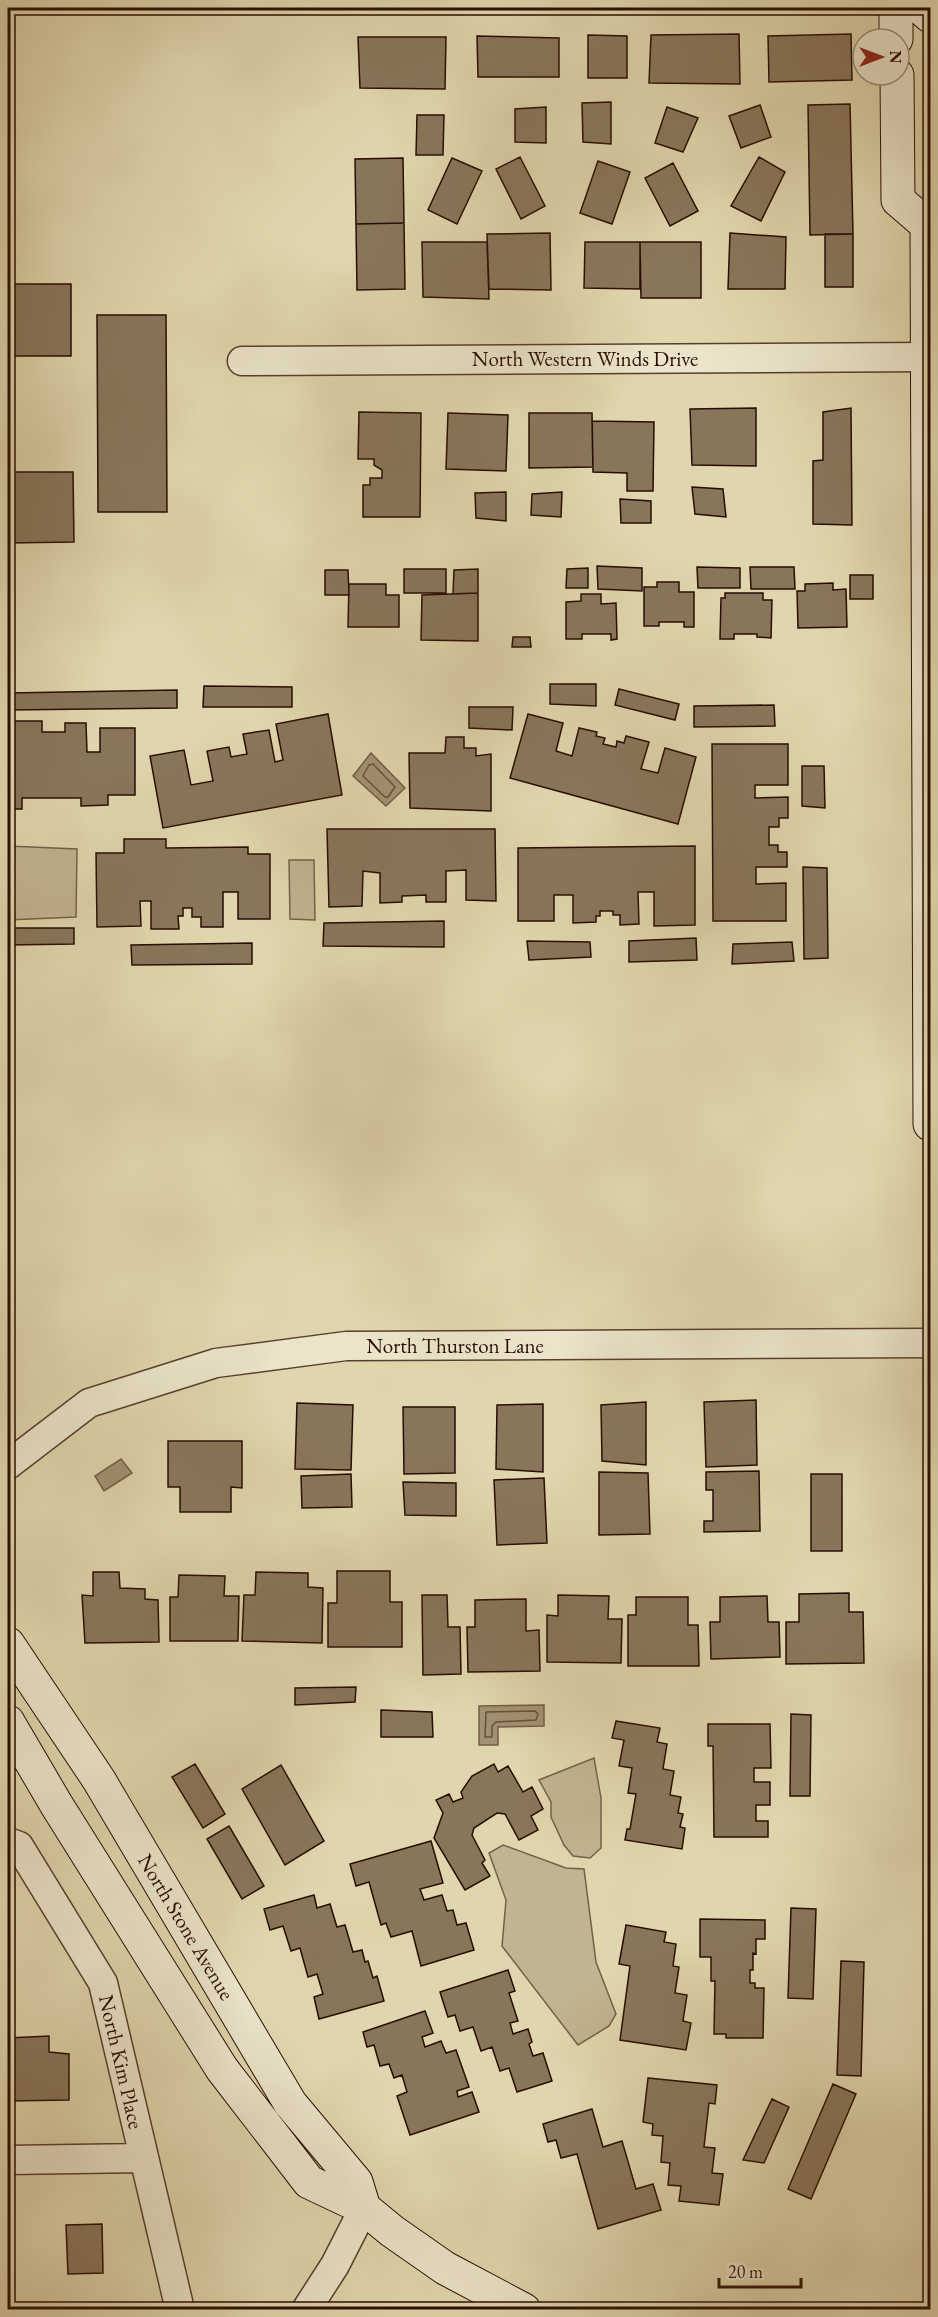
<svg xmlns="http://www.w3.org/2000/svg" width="938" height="2317" font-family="'EB Garamond',serif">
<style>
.green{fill:#c1b490;stroke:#75604a;stroke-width:1.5}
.water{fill:#a29273;stroke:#725d46;stroke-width:1.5}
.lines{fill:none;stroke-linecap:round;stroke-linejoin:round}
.shore{stroke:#66503b;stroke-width:1.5}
.building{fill:#88765b;stroke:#290d03;stroke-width:1.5}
.street-casing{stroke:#573f2e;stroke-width:31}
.secondary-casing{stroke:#290d03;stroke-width:35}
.street{stroke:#ebe4ca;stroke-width:28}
.secondary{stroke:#ebe4ca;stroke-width:33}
.labels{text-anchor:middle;stroke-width:5;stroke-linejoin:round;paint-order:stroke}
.street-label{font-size:21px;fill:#290d03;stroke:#ebe4ca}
</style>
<rect width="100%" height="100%" fill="#e0d6ad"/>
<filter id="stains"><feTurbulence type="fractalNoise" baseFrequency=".00333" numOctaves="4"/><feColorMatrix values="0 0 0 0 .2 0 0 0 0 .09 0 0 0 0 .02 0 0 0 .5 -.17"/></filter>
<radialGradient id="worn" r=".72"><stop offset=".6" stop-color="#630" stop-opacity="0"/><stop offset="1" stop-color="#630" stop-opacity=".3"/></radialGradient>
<path class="green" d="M8 846 77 849 76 917 8 920Z
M289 860H314L315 920 290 919Z
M594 1758 601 1798V1848L590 1858 573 1856 564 1845 551 1817V1802L539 1780Z
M503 1845 566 1868 584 1869 596 1962 616 2014 609 2026 578 2045 502 1946 506 1900 489 1853Z"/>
<path class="water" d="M371 753 405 788 386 806 353 776Z
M121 1459 132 1473 104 1491 95 1476Z
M544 1705V1726L498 1727V1745H479V1706Z"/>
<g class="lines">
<path class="shore" d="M373 764 395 787 388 797H385L363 776 369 765Z
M535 1711 538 1714 536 1720 496 1722 492 1726V1737H485L486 1712Z"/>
</g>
<path class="building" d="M739 34 740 84 649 83 651 35Z
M851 34 852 80 769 82 768 36Z
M588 35 627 36V78H588Z
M477 36 559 38V77H478Z
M358 37H446L445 89 360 88Z
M611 102V144L583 142 582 103Z
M850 104 853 234 810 235 808 105Z
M760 105 771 137 741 148 729 116Z
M546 107V143L515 142V109Z
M667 107 698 118 683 152 655 143Z
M417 115H444L443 155H416Z
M520 157 545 206 521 219 496 169Z
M759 157 785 172 761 221 731 206Z
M403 158 404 223 356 224 355 159Z
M452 158 482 171 457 224 428 210Z
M598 161 630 172 612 224 580 213Z
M673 163 698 211 670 226 645 178Z
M404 223 405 289 357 290 356 224Z
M550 233 551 290 489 289 487 234Z
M730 233 786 237 785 289H728Z
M825 234H853V287H825Z
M422 242H487L489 299 423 297Z
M585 242H640V289L584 288Z
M640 242H701V298H641Z
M8 284H71V356H8Z
M97 315H166L167 512H98Z
M756 408V466L692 465 690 409Z
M851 408 852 525 813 524V461L823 460V412Z
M359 412 421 413 420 517H363V485H370V478H382V470L374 465V459H358Z
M448 413 508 415 506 471 446 469Z
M529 413H592L593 467 529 468Z
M592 421 654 422 653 491H627V473L593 472Z
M8 472H73L74 542 8 543Z
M692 487 723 489 726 517 695 514Z
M506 492V521L476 518 475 493Z
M562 492 561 517 531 515 532 494Z
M620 499 651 501V523H621Z
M597 566 642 568V591L598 589Z
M697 567 740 568V588H698Z
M750 567H794L795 589H751Z
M588 568V588H566L567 569Z
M404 569H446V593H404Z
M478 569V593L453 594 454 570Z
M325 570H348L349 595H325Z
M850 575H873V599H850Z
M657 582H679V592H694V627H684V622H659V626H644V587H657Z
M833 583V590L846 589 847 627 798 628 797 591H805V584Z
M349 584H386V595H399V627H348Z
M478 593V641L421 640 422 595Z
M725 593H763V600H772L771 638 757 637V634H734V639H720L721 598H725Z
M581 594H601V604L616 603 617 639 611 640V634H582V639H566V602L581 601Z
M513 637H530L531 647H512Z
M550 684H596V706L550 704Z
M204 686 292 687V707H203Z
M619 689 679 704 675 720 615 705Z
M177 690V708L8 710V693Z
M774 705 775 726 694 727V706Z
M469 707H513L512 730 469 728Z
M328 714 342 795 163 828 150 756 184 750 191 785 213 781 207 751 229 747 231 757 247 754 243 734 269 730 275 762 283 760 276 724Z
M528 714 563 723 556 751 572 756 579 728 597 732 596 736 605 738 603 744 616 747 617 741 624 743 626 736 649 742 641 769 658 773 665 748 696 757 678 824 510 778Z
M14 721H42V732H65V723H86L87 752H100V728H135V795H108V805L81 806V798H22V809H8V758H14Z
M446 737H464V748H476V756L491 754V811L410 808 409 753H445Z
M712 744H788V785H755V798L788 797V818H779V827H769V845H778V852H787V867H756V884L786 883V921H713Z
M802 766H824L825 808 802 806Z
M327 829H495L496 901 466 900V870L446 871V902H426V895L402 896V902L380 903V873L363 871 362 906 329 907Z
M124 839H166V848L248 847V854H270V919H238V892H223V927H201V917H192V908H183V916H178L179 929H151V901H140L141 926 97 927 96 853H124Z
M695 846V925L654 926V892H638L639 924 620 925V915H613V911H600V916H596V922L573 923V895H554V921H518V848Z
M803 867 827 868 828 958 804 959Z
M444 921V947L323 946 324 923Z
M8 928H74V944L8 945Z
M696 938 697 960 629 962V941Z
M527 941 590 942 591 957 529 960Z
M792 942 794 961 732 964 733 944Z
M252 943V964L132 965 131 945Z
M756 1400 757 1465 706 1467 704 1402Z
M646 1402V1465L602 1461 601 1405Z
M297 1403 353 1405 351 1470 295 1469Z
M543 1404V1472L496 1469 497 1405Z
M403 1407H455V1473L404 1474Z
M168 1441H242V1488L231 1487V1512H180V1487H168Z
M759 1471 760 1531 704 1532V1521H713V1490H706V1472Z
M599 1472 648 1473 650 1534 599 1535Z
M351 1474 352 1507 302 1508 301 1476Z
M811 1474H842V1551H811Z
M544 1478 547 1543 497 1545 494 1480Z
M403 1482 456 1483V1516L405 1515Z
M337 1571H390V1602H402V1647H328V1603H337Z
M93 1572H119L120 1588 145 1589V1599L158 1600 159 1642 85 1643 82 1595 93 1596Z
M256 1572 308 1573V1587L323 1588 322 1643 242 1641 244 1595H255Z
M179 1575 225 1576 224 1596H239L238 1641H170V1597H178Z
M849 1593V1612H863L864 1663 786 1664V1622H799V1594Z
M422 1595H447L448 1627H460L461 1674 423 1675Z
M558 1595 609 1596 608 1619H622L621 1663 547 1662V1615L558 1616Z
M767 1596 768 1622H779L780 1657 711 1659 710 1622H720V1597Z
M636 1597H688V1625H698L699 1666H628V1615H636Z
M526 1599V1631L539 1630 540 1671 468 1672 467 1627H475V1600Z
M356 1687 355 1702 295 1705V1688Z
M381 1710 432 1712 433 1737H381Z
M791 1714 811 1715 810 1796H790Z
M616 1721 660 1728 657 1742 667 1744 663 1769 674 1771 670 1795 681 1797 678 1813 683 1814 680 1827 685 1828 682 1849 625 1840 627 1829H630L636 1794 628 1793 632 1768 619 1766 624 1740 612 1738Z
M708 1724H770L771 1768H754V1782H770V1805H756V1821H768V1837H714L713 1746H708Z
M195 1764 225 1814 203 1828 172 1777Z
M494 1764 498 1772 508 1766 523 1792 532 1787 543 1809 531 1816 538 1830 519 1840 505 1814 497 1813 474 1828 472 1835 485 1860 482 1863 490 1876 465 1890 434 1838 443 1813 436 1800 449 1794 453 1802 463 1798 461 1792 472 1776Z
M281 1765 324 1841 285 1865 242 1789Z
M229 1826 264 1886 242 1899 207 1839Z
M431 1841 443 1883 420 1889 424 1900 442 1895 447 1911 453 1910 457 1925 466 1923 474 1950 421 1966 412 1931 391 1937 386 1923 381 1925 369 1882 356 1886 350 1864Z
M314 1895 317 1908 330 1904 337 1927 345 1925 353 1952 362 1950 365 1962 368 1961 373 1978 377 1976 384 2001 319 2019 314 1997 323 1994 317 1974 308 1977 300 1948 291 1951 283 1926 270 1930 264 1909Z
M791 1908 816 1909 813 1999 788 1998Z
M700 1919 765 1920V1939H756V1954L753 1953V1970H750V1983H755V1988H764L763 2038H726V2034H714L715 1981H711V1957H700Z
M626 1925 666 1932 664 1942 676 1944 673 1966 679 1967 675 1993 687 1995 683 2021 691 2023 686 2050 620 2040 630 1966 619 1964Z
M841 1961 864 1962 861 2076 837 2075Z
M508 1970 515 1991 509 1993 518 2021 510 2023 513 2034 528 2029 532 2042 529 2044 533 2056 543 2053 552 2081 517 2092 509 2068 500 2071 492 2047 481 2051 473 2027 460 2031 455 2015 448 2017 440 1992Z
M425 2011 433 2033 422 2037 425 2047 441 2041 446 2053 456 2050 469 2087 457 2091 458 2097 472 2092 479 2112 410 2135 397 2096 407 2092 402 2075 394 2078 389 2064 380 2066 374 2045 367 2047 363 2032Z
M49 2036V2052L69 2054V2100L8 2101V2038Z
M648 2078 717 2085 715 2104 709 2103 704 2147 715 2148 712 2173 723 2174 719 2205 679 2201 681 2186 668 2185 670 2163 661 2162 663 2136 652 2135 653 2124 643 2122Z
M833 2084 856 2094 811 2199 788 2189Z
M772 2099 789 2107 764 2163 743 2160Z
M592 2109 603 2147 622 2141 636 2189 653 2184 661 2210 598 2229 577 2154 561 2158 556 2140 548 2142 543 2124Z
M102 2224 103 2273 68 2274 66 2225Z"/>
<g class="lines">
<defs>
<path id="street" d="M242 361 928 357
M8 1465 89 1403 216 1363 346 1346 930 1343
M8 1842 19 1846 103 1983 180 2310
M8 2160 143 2158
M306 2310 335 2265 364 2208"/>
<path id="secondary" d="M896 8V39
M921 8 930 16
M897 75 898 200 927 225
M930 221 927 225 930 1124
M8 1644 99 1780 290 2103 356 2182 364 2208
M8 1722 56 1804 222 2069 309 2182 364 2208 392 2231 445 2268 524 2310"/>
</defs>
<use href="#street" class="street-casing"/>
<use href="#secondary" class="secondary-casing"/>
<use href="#street" class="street"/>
<use href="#secondary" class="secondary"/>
</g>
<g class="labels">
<g class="street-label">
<text x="585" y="366">North Western Winds Drive</text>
<text x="455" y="1353">North Thurston Lane</text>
<text transform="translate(186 1927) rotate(59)" y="7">North Stone Avenue</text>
<text transform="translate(121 2062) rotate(77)" y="7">North Kim Place</text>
</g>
</g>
<rect width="938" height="2317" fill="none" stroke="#e0d6ad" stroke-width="30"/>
<rect x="9" y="9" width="920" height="2299" fill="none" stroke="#290d03" stroke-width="3"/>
<rect x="15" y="15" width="908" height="2287" fill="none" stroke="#290d03" stroke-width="1.5"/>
<g transform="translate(881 57) rotate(90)"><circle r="28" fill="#ebe4ca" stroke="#9d8e7a" stroke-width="1.5"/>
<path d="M0-4.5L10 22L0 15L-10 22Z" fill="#8f2418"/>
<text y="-9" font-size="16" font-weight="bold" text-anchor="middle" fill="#290d03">N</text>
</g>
<path d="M719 2278v9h82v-9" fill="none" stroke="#290d03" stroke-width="3"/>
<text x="728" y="2278" font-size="18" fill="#290d03" stroke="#ebe4ca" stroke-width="4.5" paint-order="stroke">20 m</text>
<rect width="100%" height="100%" filter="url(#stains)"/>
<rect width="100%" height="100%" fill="url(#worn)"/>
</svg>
